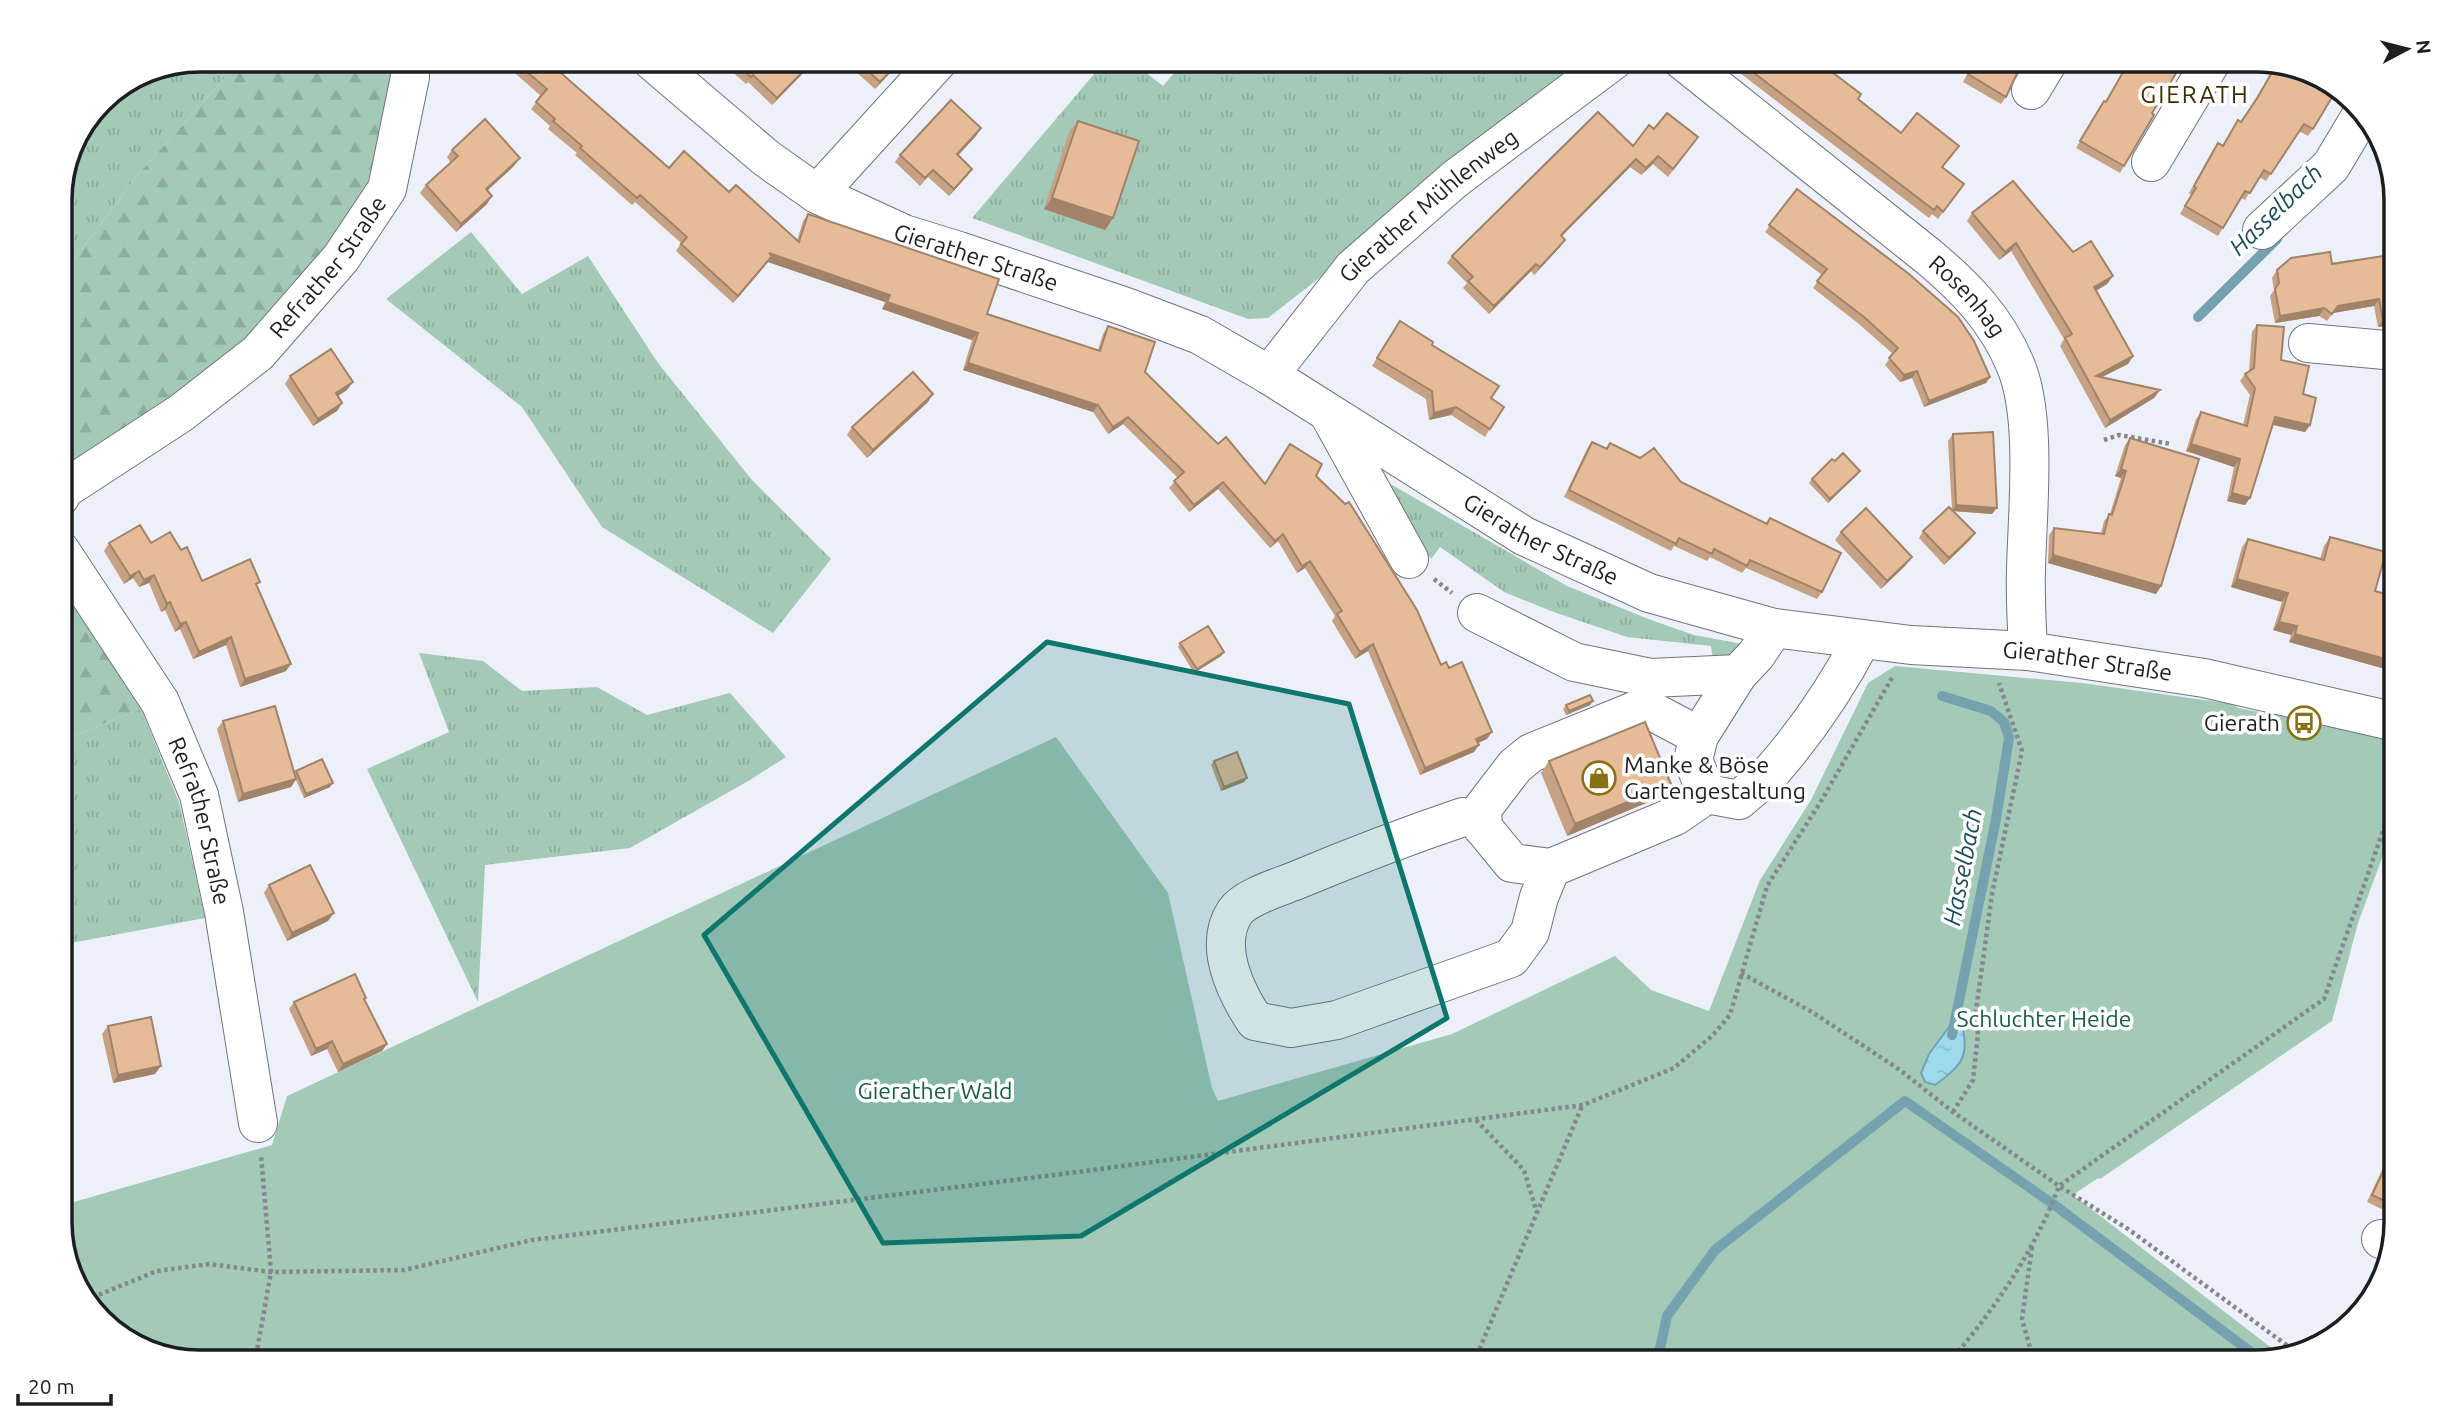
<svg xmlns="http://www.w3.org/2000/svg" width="2456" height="1422" font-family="Ubuntu,sans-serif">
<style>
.grass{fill:url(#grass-tufts)}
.forest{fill:url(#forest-firs)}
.green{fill:#a3c9b7}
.water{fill:url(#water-ripples);stroke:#76a2b0;stroke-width:2}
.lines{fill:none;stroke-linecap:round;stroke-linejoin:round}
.stream{stroke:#76a2b0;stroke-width:10}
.minor-casing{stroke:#71747c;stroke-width:40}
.path{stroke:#84878d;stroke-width:4.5;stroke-dasharray:3.5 3.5;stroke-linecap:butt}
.minor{stroke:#fff;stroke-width:38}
.wall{fill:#c6a183}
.shaded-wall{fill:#a1836a}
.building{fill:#e6bb98;stroke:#a1836a;stroke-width:2}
.marked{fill:#0f766e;fill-opacity:0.2;stroke:#0f766e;stroke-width:5;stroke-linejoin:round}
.labels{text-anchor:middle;stroke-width:7;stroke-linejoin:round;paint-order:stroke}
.street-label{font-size:23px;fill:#1c1e21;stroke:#fff}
.poi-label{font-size:23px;fill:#1c1e21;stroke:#fff;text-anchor:end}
.park-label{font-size:23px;fill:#195c44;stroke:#fff}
.neighbourhood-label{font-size:24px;letter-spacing:2px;fill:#392e02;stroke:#fff}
.water-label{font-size:24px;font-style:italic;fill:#184b5a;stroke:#fff}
.rim{fill:none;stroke:#1c1e21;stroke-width:3.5}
</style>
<defs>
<pattern id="grass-tufts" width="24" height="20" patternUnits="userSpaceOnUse" patternTransform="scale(1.75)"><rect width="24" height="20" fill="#a3c9b7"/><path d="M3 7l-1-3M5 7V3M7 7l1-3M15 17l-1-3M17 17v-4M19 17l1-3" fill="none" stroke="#8cac9d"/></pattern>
<pattern id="forest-firs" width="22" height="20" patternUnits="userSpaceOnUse" patternTransform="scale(1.75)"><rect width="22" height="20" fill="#a3c9b7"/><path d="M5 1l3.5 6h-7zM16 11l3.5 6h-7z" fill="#8cac9d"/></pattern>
<pattern id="water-ripples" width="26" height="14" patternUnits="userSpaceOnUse" patternTransform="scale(1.75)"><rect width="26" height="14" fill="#9ddaee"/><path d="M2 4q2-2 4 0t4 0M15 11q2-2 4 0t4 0" fill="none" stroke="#87bbcc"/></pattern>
</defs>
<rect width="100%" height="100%" fill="#edf0f9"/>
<path class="grass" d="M200 60H241L140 172 60 278V191L70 146 101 100 146 70Z
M1106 60H1130L1163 86 1185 60H1582L1332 268 1268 318 1248 319 972 218Z
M471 232 522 294 588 256 658 363 752 480 831 559 773 633 602 527 522 407 386 299Z
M1387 482 1567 586 1651 620 1694 635 1742 644 1740 656 1714 668 1711 646 1627 637 1551 611 1504 592 1440 547 1431 559 1415 535Z
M419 653 483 661 522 691 597 687 647 715 730 693 786 757 750 780 630 848 485 865 478 1002 367 769 449 732Z
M141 709 179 802 205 918 60 945V741Z"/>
<path class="forest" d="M241 60H393L375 176 329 245 246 339 170 400 60 471V278L140 172Z
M60 584 141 709 60 741Z"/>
<path class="green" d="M1895 666 2082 683 2233 704 2238 708 2351 729 2396 741V820L2358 923 2332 1021 2100 1179 2098 1178 2073 1195 2282 1356 2257 1362H200L130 1344 78 1293 60 1231V1206L272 1145 287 1096 1056 737 1168 893 1212 1088 1218 1101 1452 1034 1615 956 1651 990 1709 1011 1760 880 1811 800 1868 683Z"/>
<path class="water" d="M1952 1023 1962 1027C1971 1058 1958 1068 1935 1085L1925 1082 1921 1073 1929 1054Z"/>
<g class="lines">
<path class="stream" d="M2198 317 2277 239
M1942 696 1991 711 2004 722 2009 738 1996 819 1952 1035
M1657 1362 1667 1316 1715 1250 1905 1101 2053 1204 2263 1361"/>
<defs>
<g id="minor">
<path id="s1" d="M651 60 766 158 817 194 904 234 959 251 1126 307 1200 335 1269 375 1524 536 1649 593 1774 628 1911 645 2028 651 2204 678 2396 722"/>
<path id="s2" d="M1682 60 1929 257C1966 288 1996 319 2015 364 2038 416 2027 514 2026 571 2025 598 2027 625 2028 651"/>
<path d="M2031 90 2049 60"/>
<path d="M2151 162 2212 60"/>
<path d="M817 194 939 60"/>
<path d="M2262 230 2331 166 2362 114"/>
<path d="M2308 343 2396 351"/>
<path id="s3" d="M1269 375 1353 268 1455 179 1614 60"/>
<path d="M1330 416 1409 559"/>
<path id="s4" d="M60 497 63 490 181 413 258 353 341 258 387 189 410 77V60"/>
<path id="s5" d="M60 550 160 702 199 795 224 912 258 1123"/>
<path d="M1477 613 1574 662 1651 678 1738 674 1756 655 1774 628"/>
<path d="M1738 674 1699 736 1693 760 1707 794 1739 800C1750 790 1762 781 1772 771 1807 731 1838 685 1862 639"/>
<path d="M1483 828 1482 809 1515 766 1531 753 1644 707 1699 736"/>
<path d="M1551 868 1539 897 1530 932 1511 958 1337 1020 1291 1028 1255 1021C1235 991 1213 945 1235 912 1245 897 1280 887 1297 880 1352 857 1407 836 1463 817L1476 819 1512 863 1551 868 1675 816 1707 794"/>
<path d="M2381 1239 2391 1243"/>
</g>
</defs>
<use href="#minor" class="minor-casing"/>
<path class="path" d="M2104 440 2119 435 2171 444
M1434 579 1452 593
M1741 973 1812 1012 1900 1070 1953 1112 2059 1186 2128 1229 2296 1352
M1953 1112 1973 1080 1978 1034 1975 1018 1992 894 2022 751 1999 683
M1476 1120 1524 1170 1537 1213
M2032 1247 2022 1319 2034 1362
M86 1300 157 1271 209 1264 271 1272 404 1270 532 1240 1062 1174 1583 1105 1674 1068 1712 1036 1730 1015 1767 886 1820 803 1893 676
M255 1362 271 1272 261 1155
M1474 1362 1582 1106
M1949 1362C1994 1311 2035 1250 2059 1186L2324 999 2396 794"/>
<use href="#minor" class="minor"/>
</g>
<path class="wall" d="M500 60H573L561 74 669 168 729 192 797 241 803 221 808 214 987 314 1098 350 1103 334 1108 326 1145 372 1218 444 1265 484 1290 444 1316 476 1441 665 1449 668 1487 739 1478 743 1479 745 1474 752 1420 775 1368 651 1355 659 1332 621 1335 616 1305 568 1297 573 1278 541 1270 548 1218 489 1189 512 1169 488 1178 478 1123 424 1108 434 1093 412 963 370 972 340 882 309 885 302 768 262 733 303 676 251 681 243 635 202 632 205 575 155 577 153 548 129 550 126 531 109 541 96Z
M719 60H816L772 105 748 82 746 84Z
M845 60H902L875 89 844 61Z
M1063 60H1072L1068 64Z
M1723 60H1816L1858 99 1901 133 1954 153 1942 167 1964 184 1938 219 1932 214 1929 218Z
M1975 60H2022L2017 68 2006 97 2001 104 1963 82Z
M2130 60H2184L2152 113 2124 166 2120 173 2076 148 2099 108 2104 101 2105 102Z
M2276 65 2326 78 2313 129 2308 136 2299 131 2266 181 2259 177 2245 200 2241 198 2218 236 2180 214 2191 195 2189 193 2213 150 2218 143 2223 145 2238 120 2241 122Z
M1078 121 1113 218 1105 230 1044 209 1069 132Z
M1654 129 1698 137 1668 177 1653 164 1641 175 1630 167 1562 236 1560 247 1534 275 1531 271 1489 314 1463 288 1467 283 1447 263 1452 256 1633 146Z
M976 136 958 155 972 169 967 176 949 196 928 177 920 186 895 162 900 155Z
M452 150 514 166 487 191V204L456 232 420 193 426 185 451 163 447 157Z
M1797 189 1990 377 1986 383 1924 407 1912 378 1900 382 1885 365 1893 354 1859 324 1813 288 1822 275 1765 232Z
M1972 213 2073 252 2113 276 2107 284 2096 291 2133 356 2128 364 2102 377 2160 390 2154 398 2105 428 2060 346 2064 339 2011 251 1999 260 1967 221Z
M2396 254V324L2378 327 2374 306 2333 313 2327 321 2319 316 2275 323 2270 296 2274 290 2272 278 2277 270Z
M1400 321 1432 345 1491 398 1490 429 1485 437 1451 415 1429 420 1426 399 1372 366Z
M2257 325 2281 360 2303 394 2310 425 2305 432 2272 425 2250 498 2245 505 2227 501 2234 467 2186 451 2196 419 2201 412 2243 425 2250 395 2240 381 2245 374 2249 371 2252 332Z
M290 376 347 390 338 396 342 403 337 411 313 426 285 384Z
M928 402 867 458 847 435 852 427Z
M1953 434 1992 514 1953 511 1970 540 1944 565 1919 538 1923 531 1952 510 1948 441Z
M2130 438 2161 586 2156 594 2048 563 2049 535 2054 528 2101 533 2104 521 2110 514 2121 478 2115 476 2125 445Z
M1592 442 1606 448 1610 443 1681 482 1766 523 1770 518 1822 592 1817 599 1746 568 1742 573 1710 557 1707 561 1674 546 1671 551 1564 497 1587 449Z
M1857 475 1828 503 1809 483 1812 479Z
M1841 532 1906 565 1881 589 1835 540Z
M2330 537 2375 591 2396 597V672L2289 642 2291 635 2273 630 2282 602 2231 587 2242 547 2248 539 2320 559 2324 546Z
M109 543H151L181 550 202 581 257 587 286 671 240 687 226 645 193 659 180 629 175 632 165 610 161 612 149 583 139 587 133 578 124 584 104 551Z
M1180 643 1224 652 1221 656 1194 673 1178 647Z
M1593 701 1590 705 1566 715 1563 709 1566 705Z
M223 721 295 773 296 771 330 787 304 798 296 780 291 787 238 802 217 729Z
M1214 761 1247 778 1244 782 1221 791 1211 765Z
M1549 761 1663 796 1567 836 1541 773Z
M2396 827V847L2390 846Z
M269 885 328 921 287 941 264 893Z
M366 998 365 1000 387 1044 382 1051 338 1072 327 1049 311 1056 289 1009 294 1002Z
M108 1026 155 1074 113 1083 102 1034Z
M2396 1140V1216L2367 1202Z
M2386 1257 2378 1292 2360 1310 2382 1263Z"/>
<path class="shaded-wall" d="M814 60H816L772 105 777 98Z
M901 60H902L875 89 880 82Z
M981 128 976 136 952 162 957 154Z
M1658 156 1653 164 1641 175 1646 168Z
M520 158 514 166 480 197 486 189Z
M1636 159 1630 167 1556 242 1561 235Z
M972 169 967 176 949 196 954 189Z
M492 196 487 204 456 232 461 224Z
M1052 198 1113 218 1105 230 1044 209Z
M1565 240 1560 247 1534 275 1540 267Z
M2016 243 2011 251 1999 260 2005 252Z
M769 253 890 295 885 302 768 262 733 303Z
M1536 264 1531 271 1489 314 1494 306Z
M2113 276 2107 284 2089 295 2094 287Z
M2379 299 2374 306 2333 313 2338 306Z
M887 302 978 333 972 340 882 309Z
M2324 308 2319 316 2275 323 2280 316Z
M2396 318V324L2378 327 2383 320Z
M2133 356 2128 364 2090 383 2096 376Z
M968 363 1098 405 1093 412 963 370Z
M1917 371 1912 378 1900 382 1904 375Z
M1990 377 1986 383 1924 407 1929 401Z
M353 382 347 390 330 401 336 393Z
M2160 390 2154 398 2105 428 2110 420Z
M933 394 928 402 867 458 873 450Z
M342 403 337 411 313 426 318 419Z
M1456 407 1451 415 1429 420 1434 413Z
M1128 417 1123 424 1108 434 1113 427Z
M2275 417 2310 425 2305 432 2270 424Z
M2191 444 2240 459 2234 467 2186 451Z
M2121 469 2126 471 2121 478 2115 476Z
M1860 471 1857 475 1828 503 1830 499Z
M1223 482 1218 489 1189 512 1194 505Z
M2232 493 2250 498 2245 505 2227 501Z
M1956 505 1997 508 1992 514 1952 511Z
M1975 533 1970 540 1944 565 1949 558Z
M1283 534 1278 541 1270 548 1275 541Z
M2053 555 2161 586 2156 594 2048 563Z
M1912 557 1906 565 1881 589 1887 581Z
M1310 561 1305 568 1297 573 1302 566Z
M139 571 133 578 124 584 130 576Z
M154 575 149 583 139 587 144 580Z
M2237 579 2288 593 2282 602 2231 587Z
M170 602 165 610 161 612 167 604Z
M186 622 180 629 175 632 180 624Z
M2279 622 2297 626 2291 635 2273 630Z
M2295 634 2396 662V672L2289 642Z
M231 637 226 645 193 659 199 652Z
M1373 644 1368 651 1355 659 1360 652Z
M1224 652 1221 656 1194 673 1197 669Z
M291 664 286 671 240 687 245 679Z
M1593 701 1590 705 1566 715 1569 711Z
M1492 732 1487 739 1471 746 1476 739Z
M1479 745 1474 752 1420 775 1425 768Z
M1247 778 1244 782 1221 791 1224 787Z
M296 779 291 787 238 802 243 794Z
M333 783 330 787 304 798 306 794Z
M1671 784 1663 796 1567 836 1575 824Z
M2395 839H2396V847L2390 846Z
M334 913 328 921 287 941 292 933Z
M332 1041 327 1049 311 1056 316 1049Z
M387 1044 382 1051 338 1072 343 1064Z
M161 1066 155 1074 113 1083 118 1075Z"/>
<path class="building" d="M513 60H572L561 73 669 168 684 151 729 192 736 185 799 242 808 214 999 279 987 314 1100 351 1108 326 1155 342 1145 372 1218 444 1226 437 1265 484 1290 444 1322 464 1316 476 1345 504 1349 502 1417 610 1441 665 1446 662 1449 668 1462 662 1492 732 1476 739 1479 745 1425 768 1373 644 1360 652 1337 614 1342 611 1310 561 1302 566 1283 534 1275 541 1223 482 1194 505 1174 481 1184 472 1128 417 1113 427 1098 405 968 363 978 333 887 302 890 295 769 253 772 256 738 296 681 244 687 237 640 195 637 198 580 148 582 146 553 121 555 119 536 102 547 89Z
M732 60H814L777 98 753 75 751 77Z
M856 60H901L880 82Z
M1737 60H1816L1861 94 1858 99 1901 133 1917 113 1959 146 1942 167 1964 184 1943 212 1937 206 1934 210Z
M1976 60H2022L2017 68 2019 69 2006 97 1968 74Z
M2130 60H2184L2152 113 2154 115 2124 166 2080 141 2104 101 2106 102Z
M2276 65 2326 78 2337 89 2313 129 2304 124 2271 174 2264 170 2250 193 2245 191 2223 228 2185 206 2196 188 2194 186 2218 143 2223 146 2238 120 2241 122 2258 97Z
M951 100 981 128 957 154 972 169 954 189 933 170 925 178 900 155Z
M1598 112 1633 146 1649 125 1654 129 1667 113 1698 137 1673 169 1658 156 1646 168 1636 159 1561 235 1565 240 1540 267 1536 264 1494 306 1468 281 1473 277 1452 256Z
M485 119 520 158 486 189 492 196 461 224 426 185 458 156 452 150Z
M1078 121 1139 141 1113 218 1052 198Z
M2013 181 2073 252 2091 241 2113 276 2094 287 2133 356 2096 376 2160 390 2110 420 2065 338 2072 334 2016 243 2005 252 1972 213Z
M1797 189 1909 274 1958 317 1974 341 1990 377 1929 401 1917 371 1904 375 1889 358 1898 348 1864 317 1817 281 1827 269 1769 225Z
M2330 252 2332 264 2396 254V318L2383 320 2379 299 2338 306 2332 314 2324 308 2280 316 2275 289 2279 283 2277 270 2291 258Z
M1400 321 1433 342 1432 345 1499 386 1491 398 1504 407 1490 429 1456 407 1434 413 1432 391 1377 358Z
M2257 325 2284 327 2281 360 2309 366 2303 394 2316 398 2310 425 2275 417 2250 498 2232 493 2240 459 2191 444 2201 412 2247 426 2255 388 2245 374 2254 368Z
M331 349 353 382 336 393 342 403 318 419 290 376Z
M913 372 933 394 873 450 852 427Z
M1993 432 1997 508 1956 505 1953 434Z
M2130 438 2199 459 2161 586 2053 555 2054 528 2104 534 2109 514 2112 515 2126 471 2121 469Z
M1592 442 1607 449 1610 443 1640 458 1654 448 1681 482 1767 524 1770 518 1841 553 1822 592 1750 560 1747 566 1714 549 1712 554 1679 538 1676 544 1569 490Z
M1843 453 1860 471 1830 499 1812 479 1832 459 1835 461Z
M1949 507 1975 533 1949 558 1923 531Z
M1866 508 1912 557 1887 581 1841 532Z
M140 525 151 543 170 532 181 550 187 547 202 581 250 559 260 582 256 584 291 664 245 679 231 637 199 652 186 622 180 624 170 602 167 604 154 575 144 580 139 571 130 576 109 543Z
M2330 537 2386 552 2375 591 2396 597V662L2295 634 2297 626 2279 622 2288 593 2237 579 2248 539 2324 560Z
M1208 626 1224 652 1197 669 1180 643Z
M1590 695 1593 701 1569 711 1566 705Z
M275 706 296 779 243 794 223 721Z
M1645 722 1671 784 1575 824 1549 761Z
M1237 752 1247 778 1224 787 1214 761Z
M322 759 333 783 306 794 296 771Z
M310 865 334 913 292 933 269 885Z
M355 974 366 998 364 999 387 1044 343 1064 332 1041 316 1049 294 1002Z
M151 1017 161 1066 118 1075 108 1026Z
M2396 1144V1206L2372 1195Z
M2386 1257 2387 1258 2378 1292 2364 1305Z"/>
<path class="marked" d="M1047 642 1349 704 1447 1018 1081 1236 883 1243 704 935Z"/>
<defs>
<symbol id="bus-ring" viewBox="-11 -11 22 22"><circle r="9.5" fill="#fff" stroke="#897113" stroke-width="1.5"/><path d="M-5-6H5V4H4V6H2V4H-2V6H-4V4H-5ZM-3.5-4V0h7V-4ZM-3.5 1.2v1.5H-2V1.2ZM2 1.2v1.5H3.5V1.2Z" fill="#897113"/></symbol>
<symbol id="shop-ring" viewBox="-11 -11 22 22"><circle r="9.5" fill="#fff" stroke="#897113" stroke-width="1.5"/><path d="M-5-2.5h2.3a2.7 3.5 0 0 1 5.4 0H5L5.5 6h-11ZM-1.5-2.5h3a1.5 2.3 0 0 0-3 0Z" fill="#897113"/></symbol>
</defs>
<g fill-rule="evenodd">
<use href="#bus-ring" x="2285" y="704" width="38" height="38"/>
<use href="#shop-ring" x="1580" y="759" width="38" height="38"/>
</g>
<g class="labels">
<g class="street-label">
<text dy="8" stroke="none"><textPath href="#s3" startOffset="234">Gierather Mühlenweg</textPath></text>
<text dy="8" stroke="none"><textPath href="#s1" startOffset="385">Gierather Straße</textPath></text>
<text dy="8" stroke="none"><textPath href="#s4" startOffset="357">Refrather Straße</textPath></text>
<text dy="8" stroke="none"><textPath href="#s2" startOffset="371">Rosenhag</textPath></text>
<text dy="8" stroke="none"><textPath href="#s1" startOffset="1020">Gierather Straße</textPath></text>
<text dy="8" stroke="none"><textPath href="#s1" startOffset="1586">Gierather Straße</textPath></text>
<text dy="8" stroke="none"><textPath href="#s5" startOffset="308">Refrather Straße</textPath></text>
</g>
<g class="poi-label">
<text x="2280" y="731">Gierath</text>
<text x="1624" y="773" text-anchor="start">Manke &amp; Böse<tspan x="1624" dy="26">Gartengestaltung</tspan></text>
</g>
<g class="park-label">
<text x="2044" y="1027">Schluchter Heide</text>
<text x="935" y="1099">Gierather Wald</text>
</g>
<g class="neighbourhood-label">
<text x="2195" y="103">GIERATH</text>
</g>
<g class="water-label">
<text transform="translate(2276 210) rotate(-44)" y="8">Hasselbach</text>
<text transform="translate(1963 867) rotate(-79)" y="8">Hasselbach</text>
</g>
</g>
<path d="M0 0H2456V1422H0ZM200 72H2256A128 128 0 0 1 2384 200V1222A128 128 0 0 1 2256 1350H200A128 128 0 0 1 72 1222V200A128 128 0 0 1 200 72Z" fill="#fff" fill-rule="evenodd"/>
<path class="rim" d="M200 72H2256A128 128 0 0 1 2384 200V1222A128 128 0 0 1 2256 1350H200A128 128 0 0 1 72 1222V200A128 128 0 0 1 200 72Z"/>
<g transform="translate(2407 49) rotate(83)" stroke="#ffffff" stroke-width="5" paint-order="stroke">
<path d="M0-5L12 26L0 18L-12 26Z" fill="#1c1e21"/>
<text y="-10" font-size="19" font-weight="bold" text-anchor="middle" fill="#1c1e21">N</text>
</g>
<path d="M18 1394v10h93v-10" fill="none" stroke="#1c1e21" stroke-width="3.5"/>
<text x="28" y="1394" font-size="21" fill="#1c1e21" stroke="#ffffff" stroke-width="5" paint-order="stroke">20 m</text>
</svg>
